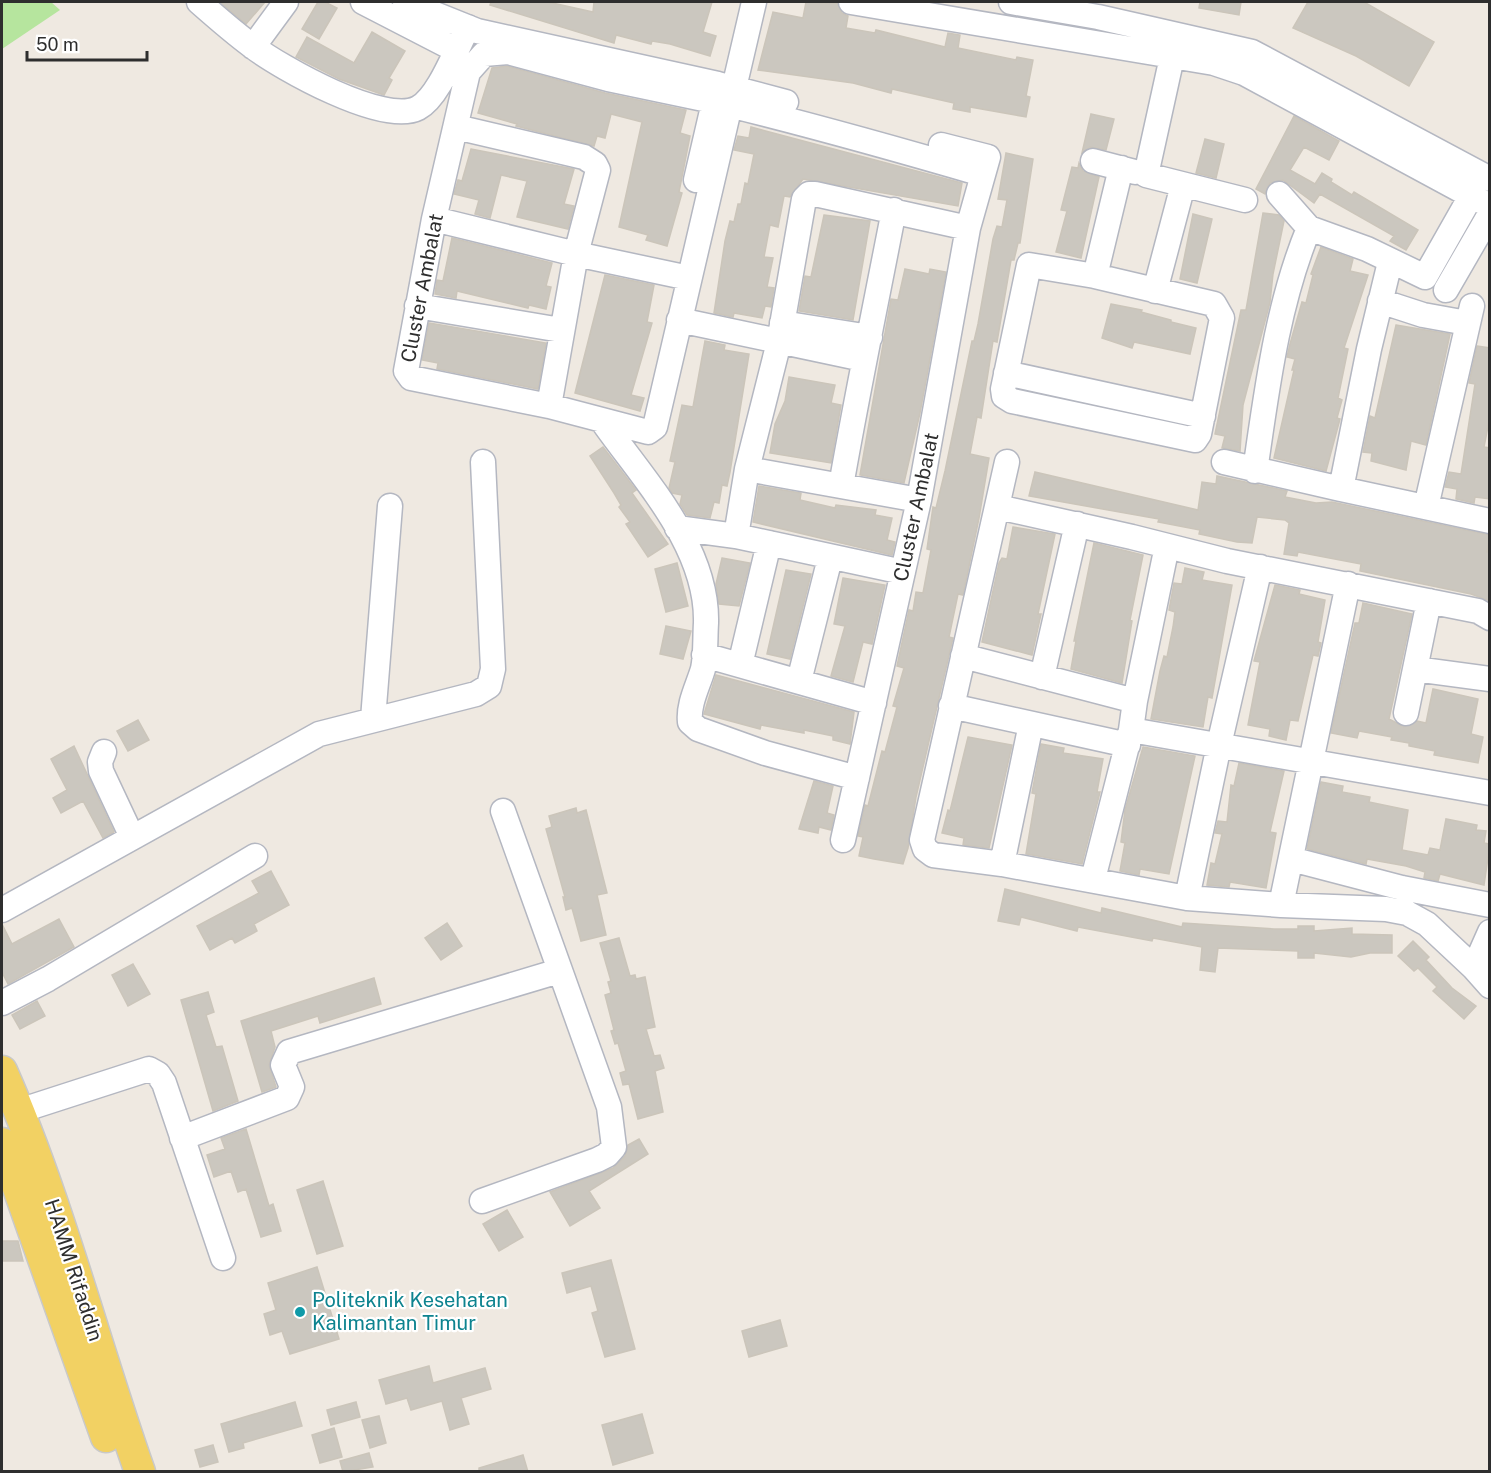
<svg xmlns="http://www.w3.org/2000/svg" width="1491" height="1473" font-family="'Public Sans',sans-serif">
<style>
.green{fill:#b6e59e}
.building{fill:#cbc7bf;stroke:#cbc5ba;stroke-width:1.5}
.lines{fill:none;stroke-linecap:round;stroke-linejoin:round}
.minor-casing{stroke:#b4b7c1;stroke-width:27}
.major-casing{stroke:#c9c9c9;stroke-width:33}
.minor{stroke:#fff;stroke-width:24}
.major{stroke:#f2d163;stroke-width:30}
.culture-dot{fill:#0f9aa8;stroke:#fff;stroke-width:2}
.labels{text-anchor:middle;stroke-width:4.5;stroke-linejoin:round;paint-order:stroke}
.street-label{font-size:20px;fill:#2e2e2e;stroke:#fff}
.culture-label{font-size:20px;fill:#0d838f;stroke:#fff;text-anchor:start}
</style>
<rect width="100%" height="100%" fill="#efe9e1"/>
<path class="green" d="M2 2H51L60 10 2 49Z"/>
<path class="building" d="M220 2H265L246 24Z
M318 2H325L337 8 319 39 302 29Z
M491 2H548L593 12 594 2H712L703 32 716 36 710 56 670 44 652 41 651 44 616 35 614 43 490 5Z
M806 2 837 3 842 13 848 16 846 28 875 33 876 30 945 47 948 33 960 35 958 48 1016 60 1017 57 1033 60 1026 96 1030 97 1026 117 970 107V112L953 109 954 103 892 89 891 93 853 83 758 70 773 12 803 18Z
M1200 2H1241L1239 15 1199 8Z
M1308 2H1364L1434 42 1409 86 1356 56 1293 28Z
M372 32 405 51 389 78 392 80 384 95 339 79 296 57 307 37 354 63Z
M507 66 605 93 686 110 680 133 690 136 679 192 682 193 667 246 646 240 648 235 619 227 642 122 611 114 605 138 597 136 594 146 516 126 517 124 478 113 492 68Z
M1091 114 1114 119 1106 150 1090 147 1082 153Z
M1294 116 1339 141 1329 160 1304 147 1290 170 1315 184 1322 173 1332 179 1331 182 1352 195 1354 192 1418 230 1406 250 1390 241 1394 236 1320 194 1314 203 1283 180 1270 183 1265 194 1256 189Z
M751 127 962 183 958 206 803 179 790 197 784 196 778 227 770 225 764 257 773 258 767 287 774 288 771 307 765 306 762 318 734 313 733 317 714 313 725 241 730 221 734 222 738 204H741L745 183 748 184 754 154 734 150 738 136 749 138Z
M1205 139 1224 144 1216 178 1196 173Z
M471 149 574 169 564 204 574 206 568 229 517 217 527 181 501 175 490 218 475 214 479 200 454 194 458 180 462 181Z
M1006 153 1033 159 1020 243H1018L1014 260H1011L997 342 993 341 981 418 977 417 970 454 989 458 979 518 963 595 958 594 949 637 953 638 916 797 908 848 903 864 874 859 859 856 863 837 858 836 865 805 868 806 882 751 885 752 897 707 893 706 904 668 897 666 909 610 913 611 916 592 923 593 931 550 927 549 933 507 936 508 945 471 972 341H974L978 324 993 239 997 226 1002 227 1007 200 998 199Z
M1079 163 1083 171 1099 177 1081 258 1056 252 1067 211 1061 210 1072 167 1078 168Z
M1263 213 1279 215 1284 221 1273 274 1270 302 1243 405 1240 451 1222 448 1225 436 1215 434 1241 310H1246Z
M1193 214 1212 219 1197 283 1180 279Z
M824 215 870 221 853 320 799 311 805 276 811 277Z
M452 238 552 263 546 286 551 287 546 309 529 305 528 308 457 291 456 298 435 294 437 280 443 281Z
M1321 247 1353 259 1350 271 1368 275 1344 348 1348 349 1338 398 1342 400 1337 418 1340 419 1326 471 1274 458 1294 370H1292L1295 359 1287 357 1290 344 1302 302 1306 303 1313 275 1311 274Z
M905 269 929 274 930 269 946 272 920 413 904 483 860 475 891 299 898 300Z
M605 275 654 285 647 322 652 323 631 395 644 398 640 411 575 393Z
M1111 304 1142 310 1141 312 1171 320V322L1196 328 1190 354 1134 342 1132 348 1102 338Z
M429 323 546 343 538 389 437 369 438 363 422 360Z
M1396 325 1450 334 1426 445 1411 441 1406 470 1371 461 1372 453 1363 452 1370 416 1375 418Z
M705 341 725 345 724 350 749 354 730 472 727 486 722 485 719 503 714 502 710 518 687 515 680 504 682 495 672 493 669 488 675 462 670 461 682 405 693 407Z
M1477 346 1490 348V416L1484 447 1490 448V499L1475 497 1474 503 1456 499 1457 489 1445 487 1449 472 1461 474 1475 384 1469 383Z
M789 377 835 385 831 403 841 405 831 463 770 453 775 424 785 401Z
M603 447 636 490 632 493 668 544 648 557 626 524 630 522 619 507 621 505 614 493 590 456Z
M1035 472 1198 510 1202 482 1216 484 1217 476 1287 491 1285 497 1316 503 1332 502 1490 535 1487 552H1490V601L1471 594 1360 571 1361 564 1298 552 1297 556 1284 554 1289 523 1285 520 1257 517 1252 543 1237 542 1199 534 1200 530 1158 522 1159 519 1029 496Z
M759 486 801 493 800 500 835 508 836 505 876 510 875 515 892 518 887 540 895 542 892 555 753 522Z
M1013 527 1055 534 1038 614H1041L1032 655 982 642 999 563 1002 558 1007 559Z
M1094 543 1143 555 1130 620 1132 621 1122 683 1071 669 1076 641H1074Z
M722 558 750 563 739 606 719 604 716 584Z
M677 563 688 606 666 612 655 569Z
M1185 568 1204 572 1202 580 1232 585 1212 698 1208 697 1203 727 1151 719 1160 671 1164 656 1167 657 1173 627 1175 612 1169 610 1174 583 1182 584Z
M786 570 811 574 790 659 767 654Z
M843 578 885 585 872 644 863 642 853 682 831 676 845 626 834 624Z
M1275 585 1300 590 1299 594 1325 600 1318 642 1321 643 1318 656 1313 655 1298 721 1290 720 1286 740 1269 736 1270 729 1248 725 1260 662 1254 661Z
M1363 603 1412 614 1389 719 1404 727 1417 721 1426 723 1433 689 1478 699 1471 734 1483 737 1478 763 1434 755 1435 751 1409 746V743L1391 740 1392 737 1359 731 1357 738 1331 733 1355 623H1359Z
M666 626 691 631 683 659 660 654Z
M716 675 854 712 850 744 833 740V736L804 730V733L761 725 760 729 704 714Z
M138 720 149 740 128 751 117 731Z
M968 737 1012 745 989 848 963 845 964 838 942 833 948 810 950 811Z
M1041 744 1064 748 1063 753 1103 759 1097 792H1100L1082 864 1026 854 1036 794 1032 793Z
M74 746 114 832 103 838 83 801 61 813 53 798 67 790 51 759Z
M1143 747 1195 756 1169 874 1140 869 1139 875 1120 871 1125 843 1121 842 1125 810Z
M1239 763 1284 771 1270 832 1276 833 1266 888 1230 882 1229 887 1207 885 1211 863 1215 864 1222 834 1215 833 1218 821 1227 822 1231 785 1234 786Z
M814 781 833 786 827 813 834 815 831 830 819 827 818 833 799 829Z
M1321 782 1343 786 1342 792 1370 797 1369 802 1408 810 1402 850 1428 855 1430 848 1440 850 1446 819 1477 825 1476 830 1486 831 1484 843 1490 844 1484 885 1440 874 1438 881 1424 878 1425 872 1406 866 1367 859 1366 864 1307 849Z
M576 808 577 813 586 810 607 893 597 895 606 935 581 941 572 908 566 910 563 897H565L546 829 552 827 549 816Z
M271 871 289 905 254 924 257 931 235 943 232 938 210 950 197 926 259 893 252 881Z
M1005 889 1101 913 1102 908 1182 927 1183 923 1274 929H1298V926H1314V931L1352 928V934L1392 935V953H1370L1351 957 1314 953V958H1298V951L1218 948 1215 972 1200 970 1202 947 1153 938 1152 941 1078 927 1077 931 1021 917 1019 925 998 921Z
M59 919 74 947 8 984 2 972V924L12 944Z
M447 923 462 946 441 960 425 938Z
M619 938 630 976 635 975 636 979 645 977 655 1027 646 1029 654 1056 660 1055 664 1068 655 1071 663 1112 638 1119 629 1084 623 1085 620 1073 626 1071 618 1043 615 1044 611 1031 614 1030 605 995 611 993 608 982 611 981 600 943Z
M1413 941 1429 957 1426 960 1452 988 1476 1006 1464 1019 1433 991 1437 987 1418 968 1414 971 1398 956Z
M133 964 150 994 128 1006 112 975Z
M374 978 381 1004 320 1023 318 1016 271 1031 275 1047 269 1065 276 1087 262 1092 241 1021Z
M208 992 214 1012 206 1015 216 1047 222 1046 238 1101 213 1111 181 1000Z
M37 1001 45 1016 20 1029 12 1015Z
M246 1129 269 1206 273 1204 281 1231 261 1237 246 1189 238 1192 231 1171 214 1177 207 1155 225 1149 221 1138Z
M639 1139 648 1154 589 1191 600 1208 570 1226 550 1192 613 1168 625 1156 628 1145Z
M323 1181 343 1246 317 1254 297 1190Z
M507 1210 523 1237 499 1251 483 1224Z
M2 1241H18L23 1261H2Z
M611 1260 635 1349 605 1357 592 1313 598 1311 591 1286 567 1293 562 1273Z
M317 1267 339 1339 290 1354 282 1331 270 1335 264 1314 276 1310 268 1283Z
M780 1320 787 1346 749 1357 742 1331Z
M429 1366 433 1383 485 1368 491 1389 461 1398 469 1424 450 1430 442 1401 411 1410 407 1398 386 1404 379 1380Z
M295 1402 302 1426 243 1443 244 1448 229 1452 221 1424Z
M356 1402 360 1417 331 1425 327 1410Z
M642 1414 653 1453 613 1465 602 1425Z
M379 1416 386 1443 370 1448 362 1420Z
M334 1428 342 1457 320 1463 312 1435Z
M213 1445 218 1462 200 1467 195 1450Z
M369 1453 373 1467 343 1472 340 1461Z
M523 1455 528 1472H479V1468Z"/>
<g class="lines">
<defs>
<path id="minor" d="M199 2C216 17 233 32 252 46 281 68 384 126 418 108 439 97 456 49 468 27
M363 2 456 50
M405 2 477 31 718 84 786 102
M754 2 730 105 655 427 648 432 549 406 411 378 406 371 434 219 468 72 484 54 508 52 608 79 713 101C804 123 893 148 982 174
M851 2 1214 63 1244 73 1490 206
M1011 2 1098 17 1252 52 1490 179
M253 47 286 2
M1172 57 1146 175 1245 200
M456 127 584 157 595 164 598 170 576 254 549 406
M1093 161 1135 172
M696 180 718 85
M1279 194 1309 228
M434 219 576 254 689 278
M1029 265 1095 276 1214 304 1222 318 1199 434 1195 440 1012 401 1004 396 1003 389Z
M1095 276 1121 168
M1446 290 1490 214
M1155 291 1183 185
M1380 301 1423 315 1467 323
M417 306 561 330
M679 320 863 359
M782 323 870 337
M1006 373 1203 416
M603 422C644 480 708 547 706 623 705 638 706 655 703 669 698 686 688 704 690 722L698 729 765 753 857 778
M1007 462 922 840 925 849 933 855 1002 864 1187 898 1281 905 1386 909 1407 913 1427 924 1474 968
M1224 462 1341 489 1369 349 1390 262
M747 469 919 500
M1255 471C1267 389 1277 305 1309 228L1367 249 1425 277 1471 196
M841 486C857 394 876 303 894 210
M1341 489 1490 521
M998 507 1132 537 1227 561 1478 611 1490 618
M1426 507 1472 306
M677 528 736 536 903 572
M736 536 747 469 779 342 804 199 809 194H815L968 228
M704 655 874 703
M963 656 1135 701
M740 665 769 543
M1415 669 1490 679
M1042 677 1077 524
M799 681 830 558
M951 706 1128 745
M1406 713 1429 601
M373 719 390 506
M1131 730 1490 793
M104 752 100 762 101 771 132 837
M843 840 919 500 968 228 988 157 941 145
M1291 859 1402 888 1490 905
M1002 864 1031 724
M1093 879 1131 730 1135 701 1167 546
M1187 898 1219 745 1260 567
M1281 905 1348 584
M2 910 319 734 476 694 489 686 493 669 483 462
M1490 932 1474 968 1490 986
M2 1003 48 979 255 856
M19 1111 149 1069 158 1074 164 1083 223 1258
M182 1138 287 1098 292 1087 283 1065 289 1052 559 971
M482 1201 597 1160 607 1155 614 1147 609 1107 503 811"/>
<path id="major" d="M2 1071C59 1200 93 1339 140 1472
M2 1143 106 1437"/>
</defs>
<use href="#minor" class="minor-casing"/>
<use href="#major" class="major-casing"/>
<use href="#minor" class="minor"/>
<use href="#major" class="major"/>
</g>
<circle class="culture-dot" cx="300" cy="1312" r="6"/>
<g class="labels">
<g class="street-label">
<text transform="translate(422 288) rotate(-79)" y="7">Cluster Ambalat</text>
<text transform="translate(916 507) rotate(-78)" y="7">Cluster Ambalat</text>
<text transform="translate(74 1270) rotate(72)" y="7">HAMM Rifaddin</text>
</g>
<g class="culture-label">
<text x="312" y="1307">Politeknik Kesehatan<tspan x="312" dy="23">Kalimantan Timur</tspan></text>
</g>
</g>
<rect width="1491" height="1473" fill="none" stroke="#2e2e2e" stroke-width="6"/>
<path d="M27 51v9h120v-9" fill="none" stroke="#2e2e2e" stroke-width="3"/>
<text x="36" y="51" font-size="18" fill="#2e2e2e" stroke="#ffffff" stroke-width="4.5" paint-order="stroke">50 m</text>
</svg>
